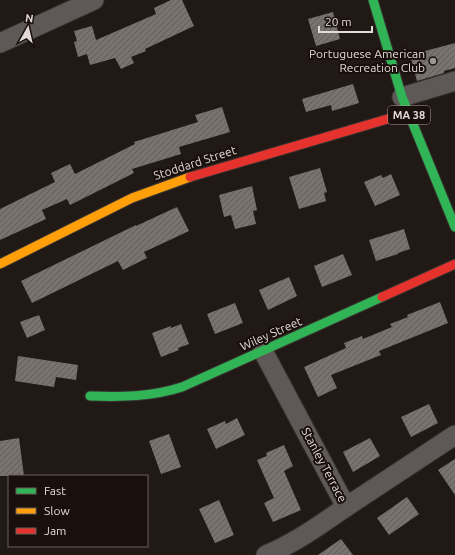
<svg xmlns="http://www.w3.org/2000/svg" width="455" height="555" font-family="Ubuntu,sans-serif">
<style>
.building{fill:url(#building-hatch)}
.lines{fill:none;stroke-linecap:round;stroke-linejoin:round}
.street-casing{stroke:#383431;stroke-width:21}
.fast-casing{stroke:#383431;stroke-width:11}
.slow-casing{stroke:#383431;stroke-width:11}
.jam-casing{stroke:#383431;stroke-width:11}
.street{stroke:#5e5957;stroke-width:19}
.fast{stroke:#30b455;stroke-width:9}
.slow{stroke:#ff9f0a;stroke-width:9}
.jam{stroke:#e5322d;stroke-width:9}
.poi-dot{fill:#9e9693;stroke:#190f0b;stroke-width:1.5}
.labels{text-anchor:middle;stroke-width:4;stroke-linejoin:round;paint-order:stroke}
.shield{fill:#190f0b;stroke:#a69d9a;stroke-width:1}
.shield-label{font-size:11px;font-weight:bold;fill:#e2dad7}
.poi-label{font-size:12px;fill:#e2dad7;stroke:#190f0b;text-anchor:end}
.street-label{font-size:12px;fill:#e2dad7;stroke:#190f0b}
</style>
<defs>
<pattern id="building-hatch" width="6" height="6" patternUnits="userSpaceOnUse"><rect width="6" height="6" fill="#797370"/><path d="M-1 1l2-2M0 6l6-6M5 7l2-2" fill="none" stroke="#615c5a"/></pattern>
</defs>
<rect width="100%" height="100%" fill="#201916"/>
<path class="building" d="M171 0H182L194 26 145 49 146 51 131 57 134 63 121 69 115 58 90 65 87 54 78 57 74 42 77 41 74 31 92 26 96 40 156 14 154 8Z
M333 12 340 39 316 46 308 19Z
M455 43V68L444 71V73L417 81 410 55Z
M353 84 359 103 332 111 331 105 306 112 302 99Z
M222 107 230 132 179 147 181 154 132 169 134 173 70 205 67 199 42 210 46 219 0 240V209L55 182 51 173 70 164 75 174 135 144 134 142 198 122 195 115Z
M320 168 327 192 324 193 326 201 299 209 289 177Z
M391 174 400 195 375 206 364 182 381 175 383 178Z
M252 186 257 210 253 211 256 224 235 229 231 215 224 217 219 195Z
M177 207 189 231 144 252 147 258 123 270 118 261 32 303 21 281 136 225V226Z
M404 229 410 249 398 253V254L376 261 369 240Z
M343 254 352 275 322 287 314 266Z
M289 277 297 296 268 310 259 290Z
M440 302 448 323 379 351 381 355 331 375 337 388 318 397 304 367 346 348 344 343 362 336 363 339 392 327 390 324 408 317 407 315Z
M235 303 243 323 215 334 207 314Z
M39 315 45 330 27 338 20 322Z
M181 324 189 344 178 348 179 350 161 357 152 333 171 326V328Z
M18 356 78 365 76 380 56 377 54 387 15 381Z
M429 404 438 423 411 437 401 417Z
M237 418 245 435 216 449 207 429 225 421 226 424Z
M169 434 181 467 161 474 149 441Z
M19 438 24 476H0V441Z
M370 438 380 456 353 472 343 452Z
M284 445 293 466 284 471 301 510 273 522 264 503 274 498 257 460 267 456 266 453Z
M455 459V495L438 470Z
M407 497 419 514 389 535 377 518Z
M219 500 234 535 215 543 199 509Z
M341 539 353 555H318Z"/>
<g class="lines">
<defs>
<path id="street" d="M0 43 94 0
M402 97 455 81
M263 351 346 507 455 435
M266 555C295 543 320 525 346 507"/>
<path id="fast" d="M373 0 402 97 455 227
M90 396C122 397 151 397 182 387L382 297"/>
<path id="slow" d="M0 264 132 198 190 177"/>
<path id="jam" d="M190 177 408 113
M382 297 455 264"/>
</defs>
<use href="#street" class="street-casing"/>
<use href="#fast" class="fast-casing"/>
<use href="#slow" class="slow-casing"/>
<use href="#jam" class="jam-casing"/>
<use href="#street" class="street"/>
<use href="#fast" class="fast"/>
<use href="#slow" class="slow"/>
<use href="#jam" class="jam"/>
</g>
<circle class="poi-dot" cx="433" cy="61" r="4"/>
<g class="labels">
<rect class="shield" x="388" y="106" width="42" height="18" rx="3"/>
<g class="shield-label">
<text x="409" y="119">MA 38</text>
</g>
<g class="poi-label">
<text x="425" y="58">Portuguese American<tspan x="425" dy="14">Recreation Club</tspan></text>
</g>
<g class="street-label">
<text transform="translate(195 163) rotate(-18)" y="4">Stoddard Street</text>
<text transform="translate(271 334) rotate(-24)" y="4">Wiley Street</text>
<text transform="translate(324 465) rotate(62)" y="4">Stanley Terrace</text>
</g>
</g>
<rect x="8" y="475" width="140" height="72" fill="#190f0b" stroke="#69605d"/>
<rect x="16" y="488" width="20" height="6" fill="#30b455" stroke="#69605d"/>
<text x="44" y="495" font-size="12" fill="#e2dad7">Fast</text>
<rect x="16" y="508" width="20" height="6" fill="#ff9f0a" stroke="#69605d"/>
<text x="44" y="515" font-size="12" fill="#e2dad7">Slow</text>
<rect x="16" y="528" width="20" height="6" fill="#e5322d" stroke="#69605d"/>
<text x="44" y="535" font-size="12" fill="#e2dad7">Jam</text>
<g transform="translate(28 28) rotate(8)" stroke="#190f0b" stroke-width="3" paint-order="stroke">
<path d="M0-3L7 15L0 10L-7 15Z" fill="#e2dad7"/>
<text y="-6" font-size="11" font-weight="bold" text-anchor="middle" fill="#e2dad7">N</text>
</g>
<path d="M319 26v6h53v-6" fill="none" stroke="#e2dad7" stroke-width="2"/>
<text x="325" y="26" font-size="12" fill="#e2dad7" stroke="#190f0b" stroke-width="3" paint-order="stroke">20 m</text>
</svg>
